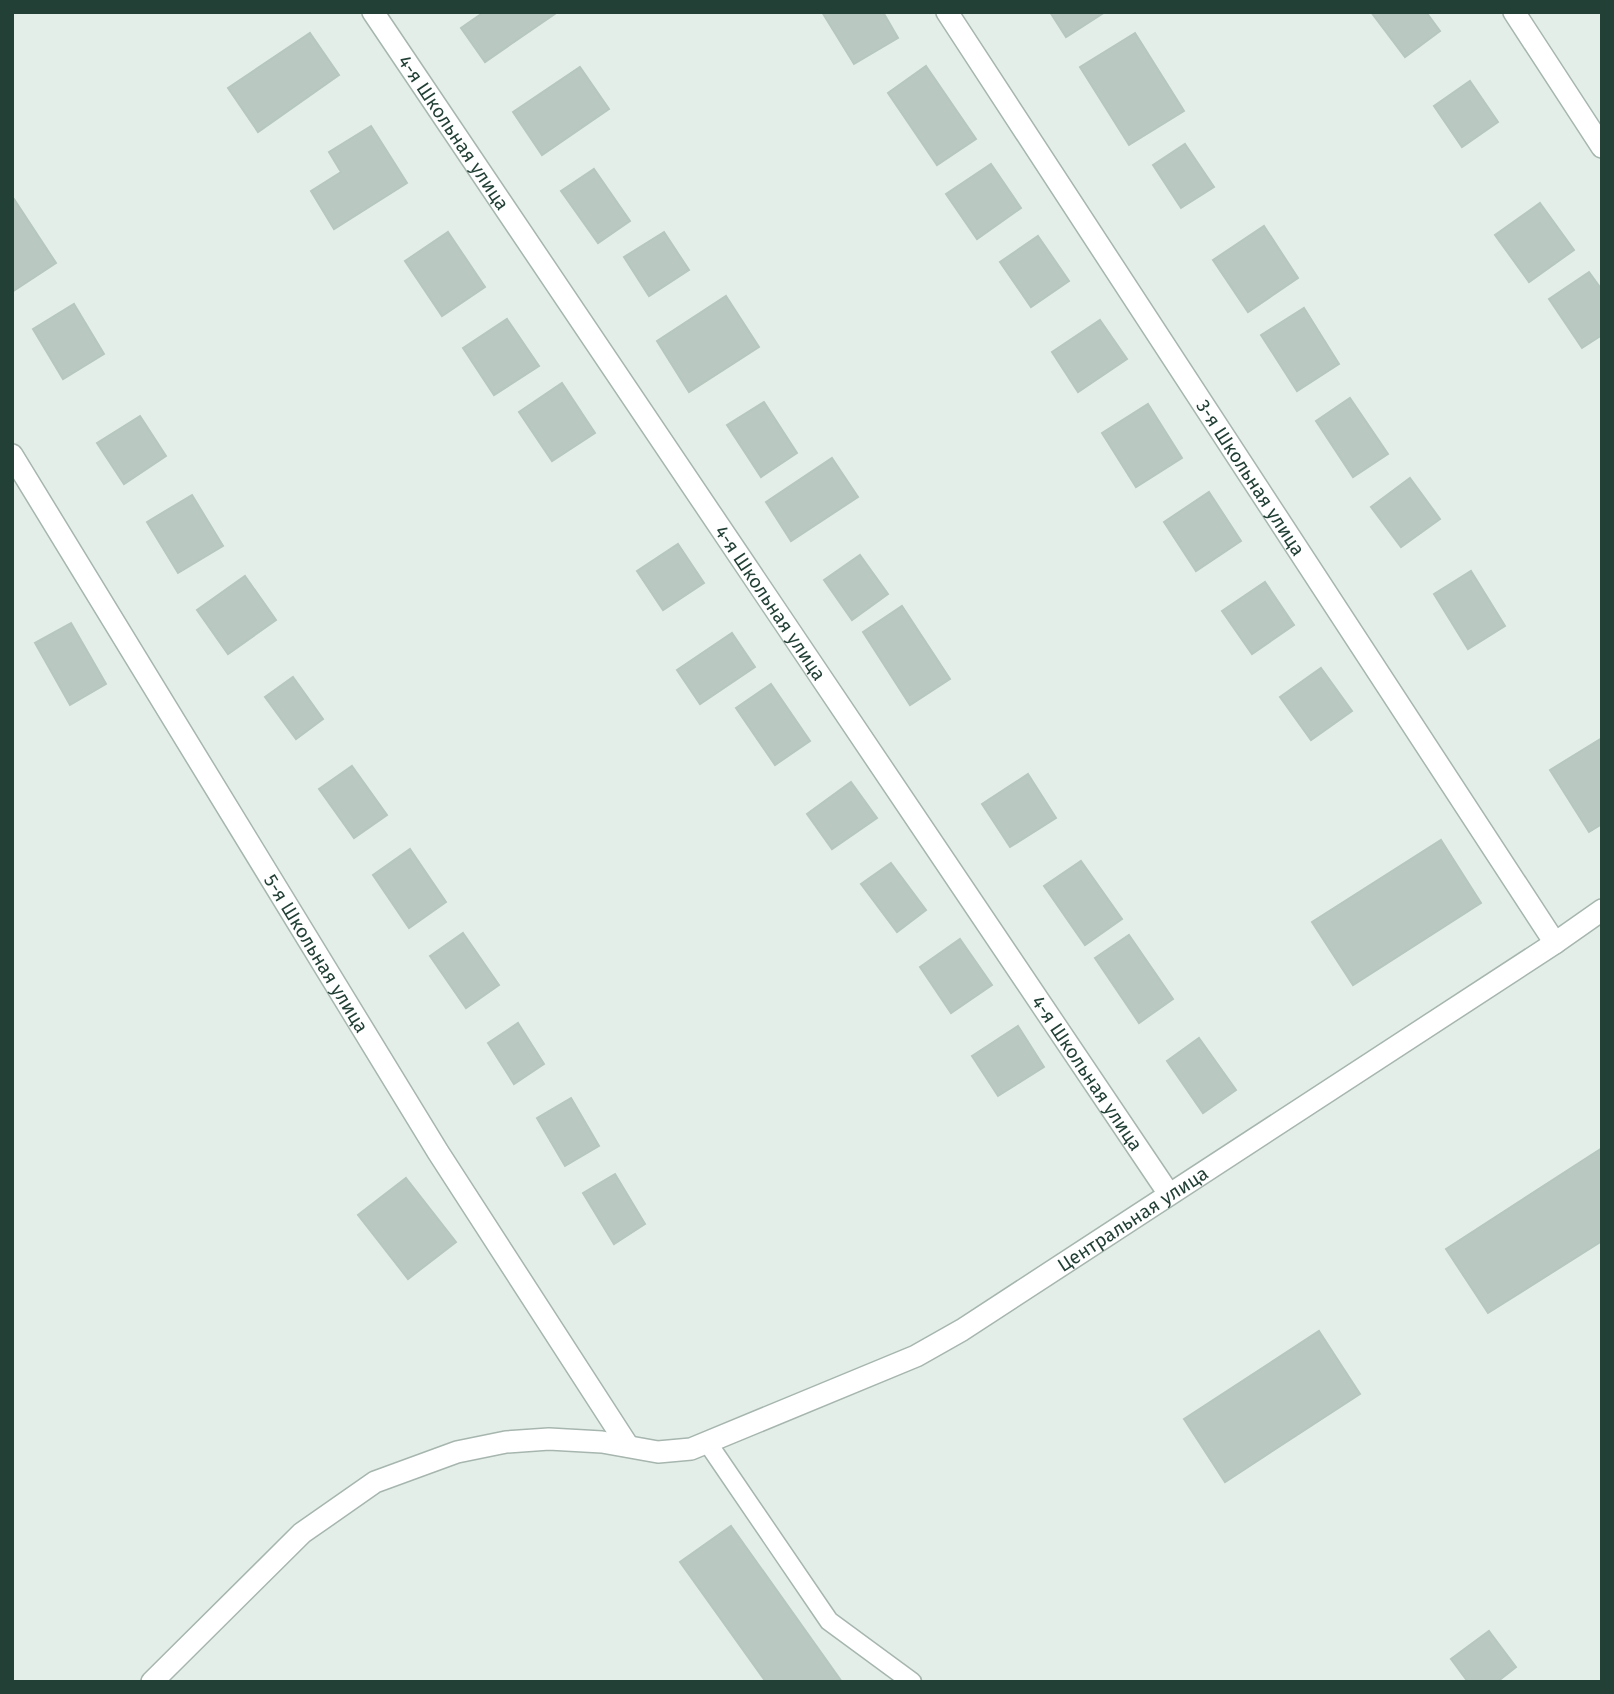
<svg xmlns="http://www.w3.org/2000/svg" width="1614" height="1694" font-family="'Fira Sans',sans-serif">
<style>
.building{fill:#b9c9c1;stroke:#b6c7bf;stroke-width:2}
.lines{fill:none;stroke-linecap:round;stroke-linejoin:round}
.service-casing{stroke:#a6b6af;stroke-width:21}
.minor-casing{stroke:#a6b6af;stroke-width:24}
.service{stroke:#fff;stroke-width:18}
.minor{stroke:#fff;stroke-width:21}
.labels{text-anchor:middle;stroke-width:7;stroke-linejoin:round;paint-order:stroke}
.street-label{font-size:19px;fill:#224036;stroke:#f4faf7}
</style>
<rect width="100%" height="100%" fill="#e4eee8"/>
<path class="building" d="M484 12H555L556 13 485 62 461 28Z
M822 12H883L898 38 854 64Z
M1050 12H1105L1066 37Z
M1371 12H1426L1440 31 1405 57Z
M310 33 339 75 258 132 228 88Z
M1135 33 1184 111 1129 145 1080 67Z
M926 66 976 139 937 165 888 93Z
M580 67 609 109 542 155 513 112Z
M1470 81 1498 122 1462 147 1434 106Z
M371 126 407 183 334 229 311 191 341 172 329 152Z
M1185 144 1214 187 1181 208 1153 165Z
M991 164 1021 208 977 239 946 194Z
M594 169 630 221 598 243 561 191Z
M14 199 56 263 12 292V200Z
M1540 203 1574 250 1529 282 1495 235Z
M1264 226 1298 278 1248 312 1213 260Z
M448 232 485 287 442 316 405 261Z
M664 232 689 270 649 296 624 257Z
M1038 236 1069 281 1031 307 1000 262Z
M1589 272 1602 290V335L1582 348 1549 299Z
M726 296 759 347 689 392 657 341Z
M74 304 104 354 63 379 33 329Z
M1304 308 1339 364 1297 391 1261 335Z
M507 319 539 366 494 395 463 348Z
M1100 320 1127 359 1078 392 1052 352Z
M562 383 595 433 552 461 519 412Z
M1350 398 1388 454 1353 477 1316 421Z
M764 402 797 453 761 477 727 425Z
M1148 404 1182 458 1136 487 1102 433Z
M140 416 166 456 124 484 97 443Z
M832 458 858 497 791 541 766 502Z
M1410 478 1440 519 1401 547 1371 507Z
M1209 492 1241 541 1196 571 1164 522Z
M192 495 223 546 178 573 147 522Z
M678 544 704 583 663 610 637 571Z
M860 555 888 594 852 620 824 580Z
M1471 571 1505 626 1468 649 1434 594Z
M245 576 276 620 228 654 197 610Z
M1265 582 1294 625 1252 654 1222 611Z
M902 606 950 679 910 705 863 632Z
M71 623 106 684 70 705 35 643Z
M732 633 755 667 700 704 677 670Z
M1321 668 1352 711 1311 740 1280 697Z
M293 677 323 719 296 739 265 697Z
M771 684 810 741 775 765 736 708Z
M1602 738V824L1589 832 1550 770Z
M352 766 387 815 354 838 319 789Z
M1028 774 1056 818 1010 847 982 804Z
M851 782 877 818 832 849 807 814Z
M1441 840 1481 903 1353 985 1312 922Z
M410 849 446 902 409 928 373 875Z
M1081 861 1122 919 1085 945 1044 886Z
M891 863 926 910 897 932 861 884Z
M463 933 499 985 466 1008 430 956Z
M1129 935 1173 999 1139 1023 1095 958Z
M960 939 992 985 951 1013 920 967Z
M518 1023 544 1064 514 1084 488 1043Z
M1018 1026 1044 1067 998 1096 972 1056Z
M1199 1038 1236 1090 1203 1113 1167 1061Z
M571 1098 599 1146 565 1166 537 1118Z
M1602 1148V1241L1488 1313 1446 1249Z
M615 1174 645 1224 614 1244 583 1193Z
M406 1178 456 1242 408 1279 358 1215Z
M1319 1331 1360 1394 1225 1482 1184 1419Z
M731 1526 842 1682H766L680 1562Z
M1489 1631 1516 1667 1497 1682H1468L1451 1659Z"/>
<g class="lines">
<defs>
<path id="service" d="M707 1442 829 1621 912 1682"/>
<g id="minor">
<path id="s1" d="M373 12 1169 1194"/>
<path id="s2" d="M947 12 1555 943"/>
<path d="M1514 12 1602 147"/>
<path id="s3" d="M12 455 438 1152 628 1446"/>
<path id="s4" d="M152 1682 302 1533 375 1482 457 1452 506 1442 549 1439 602 1442 658 1452 691 1449 916 1356 962 1330 1555 943 1602 910"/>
</g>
</defs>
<use href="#service" class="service-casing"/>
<use href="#minor" class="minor-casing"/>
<use href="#service" class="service"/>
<use href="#minor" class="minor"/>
</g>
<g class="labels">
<g class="street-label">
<text dy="7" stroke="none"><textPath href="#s1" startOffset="145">4-я Школьная улица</textPath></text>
<text dy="7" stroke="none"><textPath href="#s2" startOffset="556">3-я Школьная улица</textPath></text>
<text dy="7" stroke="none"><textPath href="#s1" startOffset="712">4-я Школьная улица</textPath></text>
<text dy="7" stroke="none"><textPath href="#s3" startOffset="584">5-я Школьная улица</textPath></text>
<text dy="7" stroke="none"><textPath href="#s1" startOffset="1279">4-я Школьная улица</textPath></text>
<text dy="7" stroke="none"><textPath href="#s4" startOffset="1124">Центральная улица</textPath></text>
</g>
</g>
<rect width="1614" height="1694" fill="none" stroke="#224036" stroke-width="28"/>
</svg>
